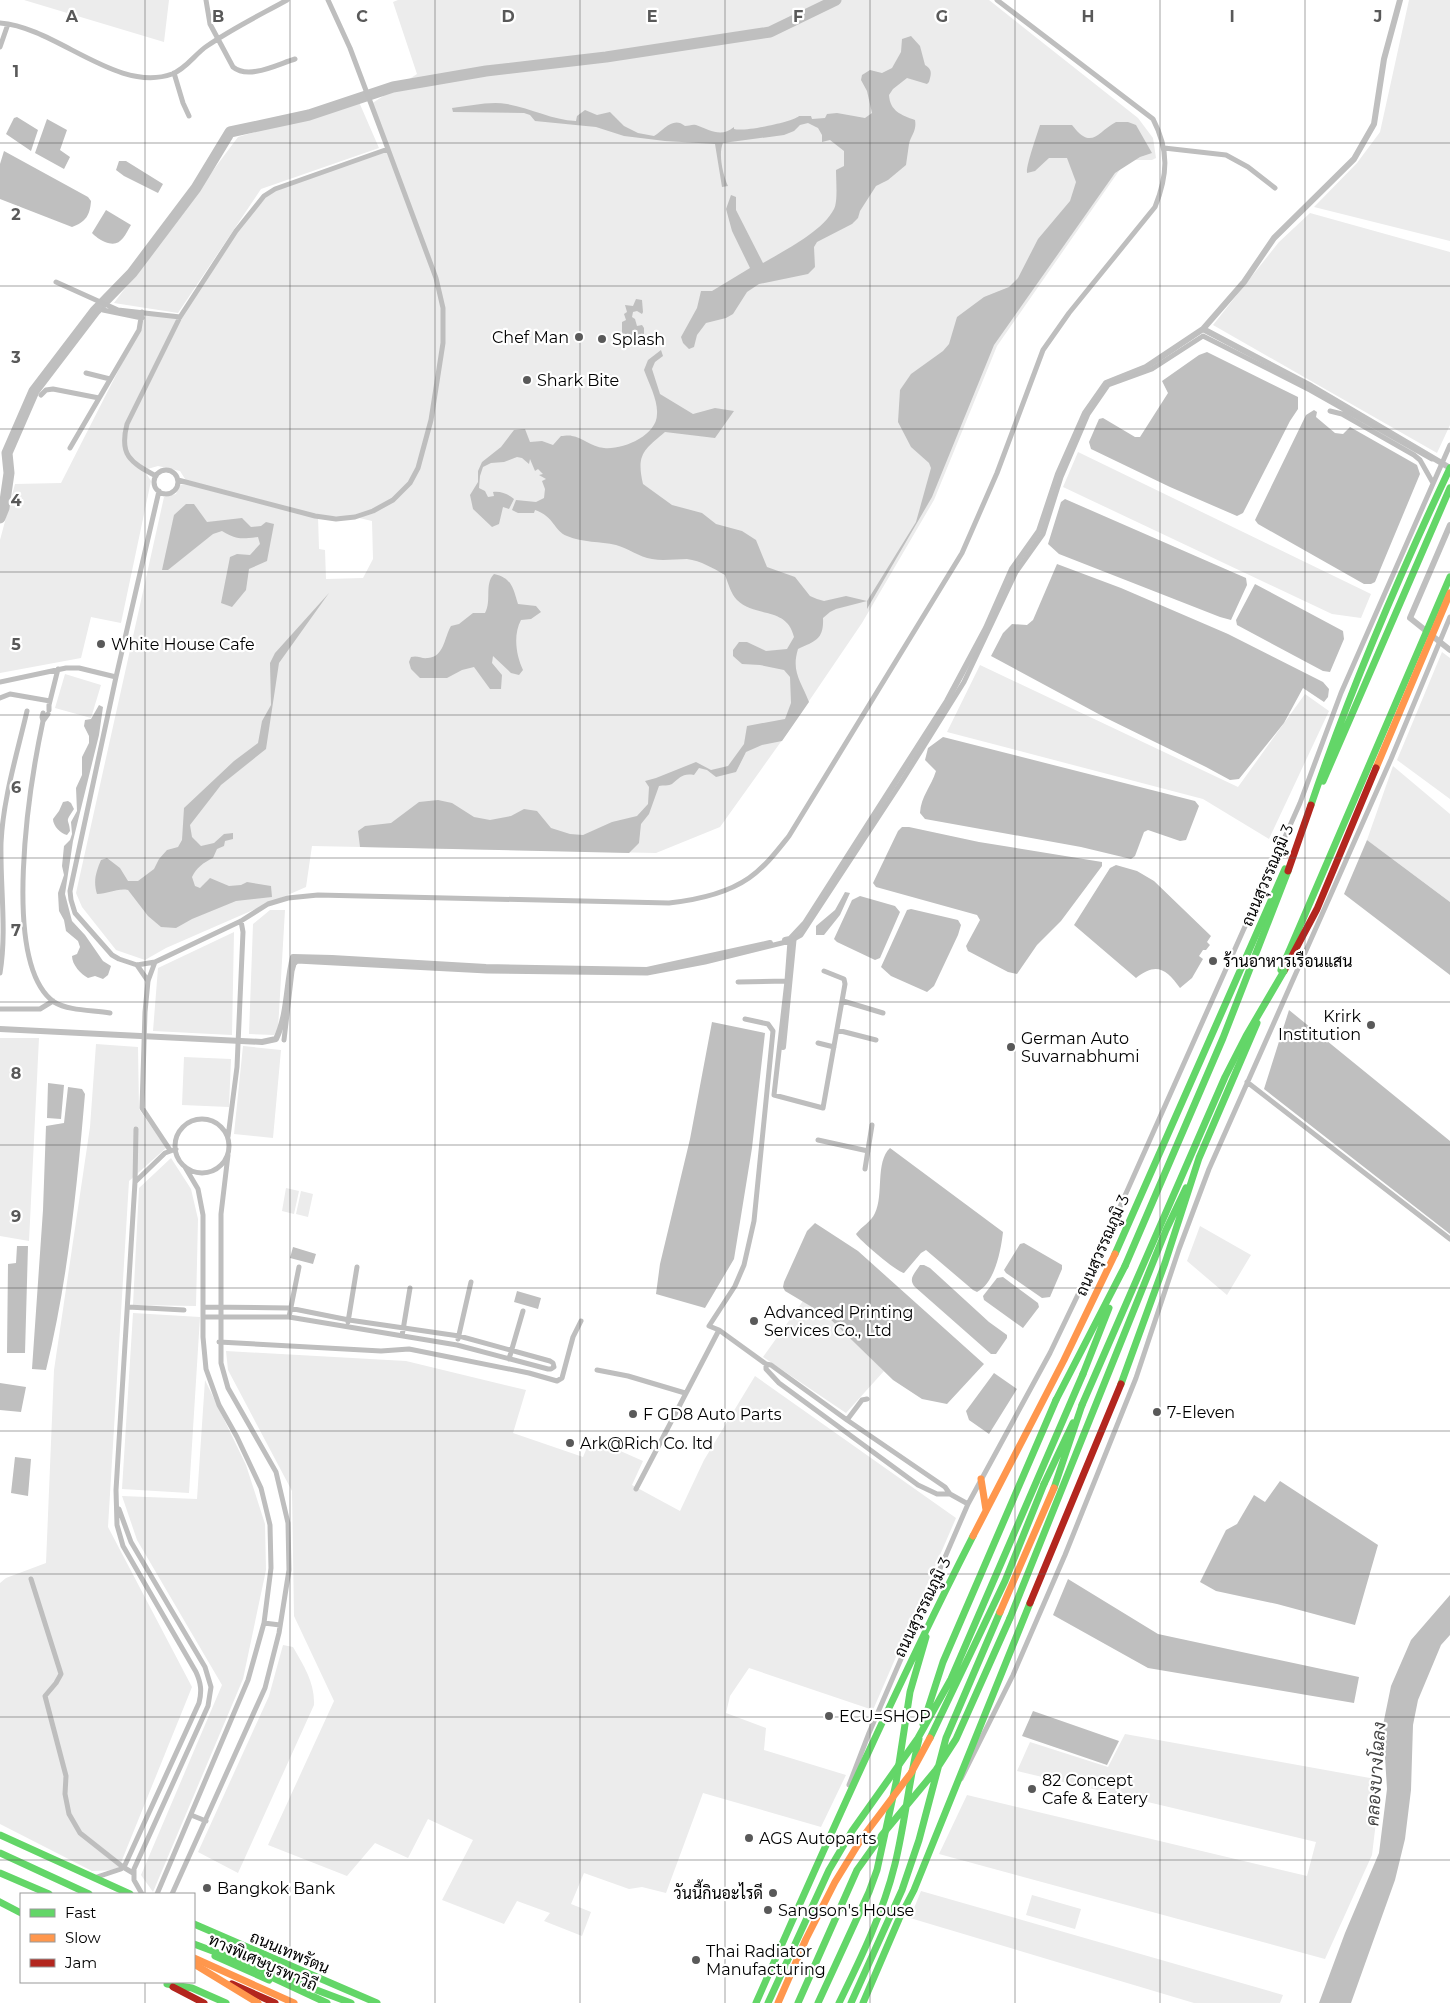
<svg xmlns="http://www.w3.org/2000/svg" width="1450" height="2003" font-family="Montserrat,Sarabun,sans-serif">
<style>
.green{fill:#ececec;fill-rule:evenodd}
.water{fill:#bfbfbf}
.lines{fill:none;stroke-linecap:round;stroke-linejoin:round}
.canal{stroke:#bfbfbf;stroke-width:6}
.river{stroke:#bfbfbf;stroke-width:11}
.street{stroke:#bebebe;stroke-width:5}
.fast{stroke:#63d668;stroke-width:7}
.slow{stroke:#ff974d;stroke-width:7}
.jam{stroke:#b3261e;stroke-width:7}
.fast-bridge{stroke:#63d668;stroke-width:7}
.slow-bridge{stroke:#ff974d;stroke-width:7}
.jam-bridge{stroke:#b3261e;stroke-width:7}
.grid{fill:none;stroke:#595959;stroke-width:1;stroke-opacity:0.55}
.poi-dot{fill:#595959;stroke:#fff;stroke-width:2}
.labels{text-anchor:middle;stroke-width:4.5;stroke-linejoin:round;paint-order:stroke}
.poi-label{font-size:16px;fill:#000;stroke:#fff;text-anchor:start}
.street-label{font-size:16px;fill:#000;stroke:#fff}
.water-label{font-size:18px;font-style:italic;fill:#444;stroke:#fff}
.grid-label{font-size:16px;text-anchor:middle;font-weight:bold;fill:#595959;stroke:#fff;stroke-width:4.5;stroke-linejoin:round;paint-order:stroke}
</style>
<rect width="100%" height="100%" fill="#fff"/>
<path class="green" d="M24 0H169L164 42Z
M398 0H989L1138 118 1153 138 1156 158 1152 160H1132L1121 168 997 346 934 500 862 623 790 729 720 827 656 853 312 846 306 887 166 948 145 960 116 950 82 907 76 893 164 497 176 494 179 486 187 482 180 471 158 466 144 470 151 481 121 623 91 617 81 658 0 673V540L15 484 61 483 139 330 142 312 180 317 236 231 271 192 388 149 371 104 417 74 393 2ZM318 516 355 517 372 521 373 559 363 578 326 579 325 550 319 549Z
M1409 0H1450V241L1314 207 1357 163 1380 132Z
M359 102 379 148 261 189 178 313 114 303 238 137Z
M1310 213 1450 252V425L1437 453 1213 325 1279 242Z
M1078 452 1371 594 1361 618 1332 614 1063 487Z
M1442 652 1450 658V799L1397 760Z
M980 665 1238 787 1305 694 1329 711 1269 839 1203 799 947 732Z
M65 674 101 685 91 718 55 708Z
M1393 766 1450 814V902L1367 840Z
M270 910H285L278 1029 274 1035 249 1034 253 924Z
M234 932 232 1035 153 1031 158 968Z
M0 1038H39L29 1241 0 1236Z
M96 1044 138 1047 139 1109 166 1148 129 1181 108 1527 192 1687 118 1870 92 1871 0 1824V1583L6 1578 46 1563 54 1370 90 1127Z
M243 1046 281 1050 273 1138 234 1134Z
M184 1057 231 1059 229 1107 182 1105Z
M171 1158 191 1189 198 1219 196 1306 133 1305 139 1188Z
M286 1188 299 1191 294 1214 282 1211Z
M301 1191 313 1194 308 1217 296 1214Z
M1200 1226 1251 1255 1227 1295 1187 1261Z
M803 1301 827 1316 884 1371 846 1413 763 1357Z
M133 1313 200 1317 189 1493 122 1489Z
M226 1351 406 1361 526 1390 513 1433 583 1457 591 1438 643 1461 632 1485 680 1511 704 1460 755 1376 956 1518 873 1710 749 1668 730 1696 726 1713 766 1728 764 1750 846 1775 821 1827 703 1793 666 1893 642 1887 629 1889 584 1873 571 1904 591 1912 582 1936 544 1921 550 1913 517 1901 504 1924 442 1900 473 1840 428 1819 408 1858 375 1843 347 1876 268 1845 334 1701 294 1616 292 1491 228 1370Z
M205 1380 246 1465 265 1524 266 1570 243 1679 153 1892 141 1875 222 1685 137 1540 122 1496 197 1499Z
M283 1645 293 1647C304 1666 315 1683 314 1705L238 1873 198 1852 269 1696Z
M1125 1734 1381 1780 1372 1855 1325 1959 939 1854 967 1795 1307 1876 1316 1842 1017 1771 1030 1742 1108 1767Z
M921 1891 1283 1995 1280 2003H1194L910 1918Z
M1032 1895 1081 1909 1075 1929 1026 1915Z"/>
<path class="water" d="M911 36 920 46 925 65C933 70 931 74 929 82L927 84 907 78 893 89 889 95C890 111 901 115 915 120 917 131 911 135 909 144 908 151 907 158 906 165L888 180 876 186 860 211 858 218 852 224 817 242 814 247 815 267 808 274 759 284 747 292 733 314 726 318 706 323 697 335 694 347 689 349 683 343 681 337 697 308 701 291H712L750 268 732 231 726 209 731 195 736 197V210L763 263C785 250 822 232 834 209 838 202 836 179 836 170L844 166V151L830 140 822 142V135L818 128 808 123 800 125 794 131 784 135 723 143C718 154 723 175 728 186L722 187 715 144 665 141 624 136 596 127 535 121 530 115 524 113 453 112 452 108C470 106 490 101 507 104 531 108 552 120 576 121L577 116 585 110 597 115 610 112 624 126 638 133 654 136C664 130 673 116 685 126 689 126 692 124 696 125 710 130 721 138 734 127V129C744 132 793 122 799 116H811L812 119 825 118 827 114 837 113 865 118 872 113 867 91 861 80 862 75 870 70 882 73 892 68 901 52 902 39Z
M17 117 38 130 31 151 6 134 14 118Z
M47 119 67 130 60 150 70 157 64 169 35 153Z
M1116 122H1128L1136 125 1152 153 1140 157 1115 173 994 345 932 497 867 609V601L836 609 830 612 823 618C824 639 816 641 798 649 791 672 801 681 809 702L782 741 762 745 746 752 736 772 716 777 707 770 699 768 694 775C682 773 680 778 672 784 669 786 663 785 659 786L649 814 641 824 639 843 629 853 360 847 358 831 365 826 391 823 419 802 438 800 452 803 474 817 490 820 511 816 524 809 537 811 551 828 570 834 583 835 612 822 637 816 648 804 649 787 645 781 656 778 696 762 711 770 728 766 744 744 747 726 785 719 791 703 790 677 784 670 760 665 742 664 733 656V650L739 642H747L766 651 787 649 794 637C787 606 755 618 737 600 731 594 728 583 725 575 713 568 701 561 687 559 675 559 663 561 652 559 639 557 628 548 616 545 600 541 583 543 567 536 554 531 554 516 535 510L534 513H518L512 510 516 500 536 502 544 498 545 489 542 481 546 479 539 475 543 474 538 469 535 471 530 459 529 464 522 458 517 457 504 462 491 463 483 467 480 476 479 488 485 491 488 497 494 496 493 492C501 491 508 494 514 499L509 509 503 507 499 524 492 527 473 509 470 495 478 482V471L482 462 501 447 514 430 525 429 530 442 542 441 553 445 561 436C564 436 569 435 572 436 582 437 591 447 604 448 622 450 657 436 657 414 658 400 649 384 644 370L648 360 661 350 663 356 655 362 652 369 660 394 693 414 715 408 734 411 715 438 665 432C644 450 636 454 643 484L672 505 702 513 716 524 742 531 756 540 767 567 795 577 810 596 817 599 824 601 846 596 867 601 916 522 931 468 929 463 911 447 898 422 900 390 911 374 943 351 949 344 957 317 984 297 1009 287 1018 278 1038 239 1070 201 1076 182 1067 158H1049L1035 171 1027 173C1026 165 1037 135 1040 125H1072C1092 151 1097 132 1116 122Z
M4 151 88 197 91 201C90 215 86 222 72 227L0 199V164Z
M119 161H126L163 184 158 193 124 176 116 170Z
M106 210 131 225C124 237 120 248 105 242 99 239 96 237 92 233Z
M636 299 642 300 643 312 642 314 637 311 633 312 632 317 635 319 637 326 642 325 644 328V341L622 340V322L626 320 624 314 627 312 625 305 633 306Z
M1207 352 1298 397V409L1290 421 1243 513 1237 516 1170 487 1091 449 1089 442 1099 419 1103 418 1135 437H1140L1168 393 1162 381 1199 355Z
M1314 410 1317 412 1316 417 1335 433 1343 434 1350 427 1417 465 1420 474 1375 582 1371 584H1364L1258 524 1255 520 1306 415Z
M1065 499 1246 578 1247 585 1231 620 1220 617 1059 554 1048 544 1061 502Z
M186 504H194L207 522 242 518 251 527 261 526 266 522 274 524 267 561 249 569 246 590 232 607 221 603 230 557 237 554 250 555 260 544 258 537C241 539 237 540 222 531L213 534 168 570H162L174 515Z
M1057 564 1121 588 1228 634 1323 682 1329 689 1328 697 1324 702 1303 688 1284 723 1239 779 1230 780 1206 767 1106 718 991 656 1003 633 1012 624 1027 625 1033 620Z
M494 574C512 578 513 588 518 604L536 606 541 612 531 619 521 620C513 635 516 655 523 670L519 675 511 673 493 656 492 663 502 675 501 689H490L474 667 462 670 447 678H420L411 669 409 662 411 657C418 655 421 659 428 658 444 657 444 638 451 626L459 624 473 613H485C492 601 484 584 494 574Z
M1255 584 1343 631 1344 639 1330 672 1323 671 1237 625 1236 620Z
M329 593 279 663 266 749 221 785 190 825 192 837 201 846 214 843 224 834 233 833V839L225 841 224 846 217 849 213 858C203 863 197 867 192 877L195 886 200 888 210 878 229 886 241 885 247 882 271 886 272 897 236 901 192 919 176 928 161 927 148 916 128 890C117 888 108 894 97 894 93 881 96 872 101 860L107 858 120 868 128 881H138L154 869 159 859 167 850 178 847 182 840 184 808 234 761 258 743 262 721 271 705 270 663 275 653Z
M99 705 103 707 99 735 73 841 65 894 72 921 85 935 103 961 111 966 108 975 103 979 95 976 88 978C81 974 72 965 72 956L77 954 80 947 78 941 66 931 64 920 59 911 58 893 64 875 62 866 64 846 70 840 72 834 71 822 77 811 76 788 82 775V757L89 743V736L84 726 85 720 91 719Z
M943 737 1195 801 1199 806 1186 840 1180 841 1148 830 1144 832 1135 856 1131 859 1081 847 925 819 920 813C921 796 931 787 936 771L925 760 928 748Z
M68 801 71 803 74 809C64 824 69 817 70 831L67 835C61 834 53 826 53 819L59 811 63 802Z
M902 827H909L979 842 1102 862V866L1061 921 1037 945 1017 974 1008 972 968 951 966 946 980 920 977 915 876 887 873 883 898 831Z
M1367 840 1450 902V975L1344 894Z
M1116 865 1137 871 1154 881 1211 936 1207 942 1210 945 1206 950H1203L1199 956 1203 959 1192 978 1180 988C1167 970 1157 961 1136 978L1074 925 1110 868Z
M845 892 850 893 840 915 824 935H816V926L835 910Z
M860 896 895 906 900 912 880 958 875 960 837 942 834 939 852 900Z
M911 909 958 920 961 925 958 935 934 986 927 992 891 976 881 967 907 910Z
M1289 1010 1450 1141V1234L1264 1089Z
M712 1022 765 1033 752 1148 734 1259 705 1308 656 1294 660 1264 690 1139Z
M48 1083 64 1085 61 1119 47 1118Z
M68 1087 82 1089 85 1094C77 1187 68 1280 46 1370L32 1369 43 1210 46 1126 64 1123Z
M890 1148 1003 1232C1001 1250 995 1283 977 1292L973 1290 926 1250 921 1253 904 1273C897 1272 860 1241 856 1234 862 1226 871 1222 875 1213 884 1195 875 1162 890 1148Z
M815 1223 858 1251 984 1364 947 1404 922 1399 893 1380 827 1316 785 1291 783 1287 784 1282 807 1231Z
M1024 1243 1062 1265V1269L1050 1297 1042 1298 1006 1273 1004 1270 1020 1244Z
M17 1246H28L25 1353H7L8 1264 16 1263Z
M293 1247 316 1254 313 1264 290 1258Z
M920 1265H924L930 1268 989 1322 1007 1335V1338L996 1354H991L915 1287C908 1279 914 1274 920 1265Z
M1003 1277 1038 1303 1039 1307 1023 1328 984 1300 983 1296 997 1278Z
M517 1291 541 1298 538 1309 514 1302Z
M994 1373 1017 1389 989 1434 969 1420 966 1411Z
M0 1383 26 1387 21 1412 0 1410Z
M15 1457 31 1459 28 1496 11 1493Z
M1280 1481 1378 1545 1355 1625 1277 1604 1216 1591 1200 1582 1226 1530 1237 1524 1254 1495 1265 1502Z
M1068 1579 1158 1634 1359 1677 1354 1703 1148 1668 1053 1615Z
M1450 1595V1635L1441 1645 1418 1700 1413 1725 1411 1790 1405 1839 1395 1880 1351 2003H1319L1345 1933 1379 1853 1387 1789 1383 1725 1391 1686 1411 1640Z
M1033 1711 1119 1741 1107 1765 1022 1736Z"/>
<g class="lines">
<path class="canal" d="M1203 329 1311 386 1450 468
M1450 525 1410 618 1450 650
M785 940 790 939 805 923 947 701 986 628 1012 569 1039 531 1058 474 1085 413 1106 383 1146 367 1203 329 1244 282 1274 238 1354 159 1374 124 1384 59 1400 0
M0 1029 262 1042 276 1039C288 1014 286 984 293 957L332 958 486 967 647 970 770 943
M783 1047 794 935"/>
<path class="river" d="M0 518 4 508 9 473 7 453 34 391 95 311 132 273 196 188 230 132 309 115 393 87 486 71 606 57 770 32 836 0"/>
<path class="street" d="M206 0 210 24 233 67C249 80 278 64 295 59
M328 0 350 48 388 149
M0 23C56 27 117 94 172 74 186 69 195 54 207 46 233 28 260 15 287 0
M0 47 8 24
M174 73 183 103 189 116
M1164 148 1226 155 1248 167 1275 188
M56 282 118 310 180 317
M103 310 142 318
M86 373 110 379
M41 395 46 390 53 389 99 398
M1330 411 1342 414 1414 455 1420 460 1433 483
M70 448 139 330 142 312
M154 482a12 12 0 1 1 24 0a12 12 0 1 1-24 0Z
M156 476C130 462 119 455 127 424L180 317 236 231 264 196 275 189 388 149 436 278 443 308V343L431 420 418 468 410 483 393 500 373 511 355 517 336 519 315 516 178 480
M159 491 116 677 70 891 71 900 75 913 112 955 119 959 137 965 155 962 241 921 268 904 288 898 318 895 669 903C696 900 726 894 749 878 765 867 777 851 789 836L962 553 997 473 1043 350 1069 313 1155 207C1168 175 1169 150 1153 119L997 0
M0 682 66 668H79L116 677
M0 698 10 694 50 701
M49 710V705L58 669
M43 713 42 717 43 721C30 782 0 963 54 1002 69 1011 92 1010 110 1013
M43 721 48 714
M155 962 148 981 145 1012 142 1108 170 1150
M137 965 148 981
M0 973C7 931 0 886 1 843 3 799 17 754 27 711
M787 981 790 941
M738 982 787 981 774 1095 823 1108 845 984 844 979 824 971
M843 1001 883 1013
M0 1009H40L53 1001
M745 1019 768 1024 773 1031 754 1221 744 1265 735 1286 709 1326 719 1330 766 1364 771 1365 847 1420 945 1487 950 1494 968 1504
M837 1030 876 1040
M284 1040 292 971 294 964 297 961 487 971 647 973 705 962 790 941 801 935 902 781 964 682 1016 572 1043 534 1061 477 1088 414 1108 385 1152 369 1203 336 1310 390 1432 459
M818 1043 834 1047
M1247 1082 1450 1239
M175 1146a27 27 0 1 1 54 0a27 27 0 1 1-54 0Z
M228 1137 237 1067 243 932 241 921
M818 1140 868 1151
M865 1169 872 1125
M135 1182 136 1129
M128 1307 184 1310
M203 1317H289L457 1345 548 1369H551L554 1367 553 1363 550 1361 459 1336 349 1320 289 1308 203 1307
M289 1317 299 1267
M348 1322 357 1267
M402 1336 410 1288
M458 1339 471 1282
M219 1342 381 1351 409 1349 529 1373 557 1381 562 1378 573 1337 581 1321
M509 1359 523 1311
M766 1364V1369L779 1383 918 1485 937 1494H950
M597 1370 628 1376 685 1393
M847 1420 862 1400 867 1399
M636 1489 719 1330
M119 1509 131 1542 205 1667 211 1687 208 1706 134 1869V1880L142 1894
M31 1579 61 1674 56 1683 45 1696 66 1776 65 1794 69 1814 80 1833 123 1867 133 1873
M264 1623 280 1625
M961 1779 1013 1675 1065 1555 1136 1378 1179 1249 1209 1169 1391 759 1450 617
M849 1785 869 1733 968 1504 1050 1353 1119 1209 1300 803 1341 693 1450 445
M191 1815 206 1821
M94 1878 121 1869 125 1865 199 1703C202 1691 201 1683 196 1672L123 1546 117 1525 116 1490 135 1182 165 1153 176 1149
M157 1894 248 1680 264 1623 271 1568 270 1525 261 1488 237 1437 219 1405 206 1369 203 1337V1215L198 1189 185 1167
M172 1894 265 1688 279 1633 289 1570 288 1523 276 1472 228 1388 221 1363V1214L228 1155"/>
<path class="fast" d="M1323 781 1450 488
M1311 805C1350 690 1398 578 1450 468
M1281 970 1450 577
M1115 1254 1285 869
M1083 1374 1109 1308
M1121 1384 1165 1263 1199 1158 1257 1023
M1056 1400 1125 1266
M1044 1484 1073 1423
M1054 1488 1082 1405
M1010 1618 1166 1230 1186 1188
M0 1835 130 1894
M0 1853 89 1894
M0 1873 49 1894
M0 1902 21 1913
M194 1924 377 2003
M215 1956 269 1980
M265 1974 327 2003
M167 1984 192 1988 226 2003
M756 2003C825 1846 895 1689 973 1536
M818 2003 869 1892 877 1870 896 1783 910 1692 926 1637
M863 2003 899 1919 914 1890 1030 1603"/>
<path class="slow" d="M1376 768 1450 593
M981 1479 986 1510
M973 1536 1064 1360 1115 1254
M194 1958 294 2003"/>
<path class="jam" d="M1284 971 1317 909 1376 768
M1030 1603 1121 1384
M232 1984 275 2003
M173 1987 204 2003"/>
<path class="fast-bridge" d="M1125 1266 1223 1038 1288 871
M1082 1405 1225 1077 1246 1036 1284 971
M923 1724 943 1662 1056 1400
M930 1738 1005 1581 1044 1484
M194 1944 351 2003
M768 2003 829 1870 852 1831 918 1738 951 1679 1083 1374
M798 2003 857 1870 882 1835 936 1770 956 1739 1010 1618
M839 2003C861 1958 883 1913 895 1864 905 1823 909 1780 919 1739
M851 2003 902 1890 919 1840 946 1738 1000 1612"/>
<path class="slow-bridge" d="M1000 1612 1054 1488
M194 1964 258 2003
M778 2003 806 1939 835 1882 862 1838 911 1773 930 1738"/>
<path class="jam-bridge" d="M1288 871 1311 805"/>
</g>
<path class="grid" d="M145 0V1894M290 0V2003M435 0V2003M580 0V2003M725 0V2003M870 0V2003M1015 0V2003M1160 0V2003M1305 0V2003M0 143H1450M0 286H1450M0 429H1450M0 572H1450M0 715H1450M0 858H1450M0 1002H1450M0 1145H1450M0 1288H1450M0 1431H1450M0 1574H1450M0 1717H1450M0 1860H1450M145 1982V2003"/>
<g class="poi-dot">
<circle cx="579" cy="337" r="5"/>
<circle cx="602" cy="339" r="5"/>
<circle cx="527" cy="380" r="5"/>
<circle cx="101" cy="644" r="5"/>
<circle cx="1213" cy="961" r="5"/>
<circle cx="1371" cy="1025" r="5"/>
<circle cx="1011" cy="1047" r="5"/>
<circle cx="754" cy="1321" r="5"/>
<circle cx="1157" cy="1412" r="5"/>
<circle cx="633" cy="1414" r="5"/>
<circle cx="570" cy="1443" r="5"/>
<circle cx="829" cy="1716" r="5"/>
<circle cx="1032" cy="1789" r="5"/>
<circle cx="749" cy="1838" r="5"/>
<circle cx="207" cy="1888" r="5"/>
<circle cx="773" cy="1893" r="5"/>
<circle cx="768" cy="1910" r="5"/>
<circle cx="696" cy="1960" r="5"/>
</g>
<g class="labels">
<g class="poi-label">
<text x="569" y="343" text-anchor="end">Chef Man</text>
<text x="612" y="345">Splash</text>
<text x="537" y="386">Shark Bite</text>
<text x="111" y="650">White House Cafe</text>
<text x="1223" y="967">ร้านอาหารเรือนแสน</text>
<text x="1361" y="1022" text-anchor="end">Krirk<tspan x="1361" dy="18">Institution</tspan></text>
<text x="1021" y="1044">German Auto<tspan x="1021" dy="18">Suvarnabhumi</tspan></text>
<text x="764" y="1318">Advanced Printing<tspan x="764" dy="18">Services Co., Ltd</tspan></text>
<text x="1167" y="1418">7-Eleven</text>
<text x="643" y="1420">F GD8 Auto Parts</text>
<text x="580" y="1449">Ark@Rich Co. ltd</text>
<text x="839" y="1722">ECU=SHOP</text>
<text x="1042" y="1786">82 Concept<tspan x="1042" dy="18">Cafe &amp; Eatery</tspan></text>
<text x="759" y="1844">AGS Autoparts</text>
<text x="217" y="1894">Bangkok Bank</text>
<text x="763" y="1899" text-anchor="end">วันนี้กินอะไรดี</text>
<text x="778" y="1916">Sangson's House</text>
<text x="706" y="1957">Thai Radiator<tspan x="706" dy="18">Manufacturing</tspan></text>
</g>
<g class="street-label">
<text transform="translate(1267 875) rotate(-67)" y="6">ถนนสุวรรณภูมิ 3</text>
<text transform="translate(1102 1245) rotate(-66)" y="6">ถนนสุวรรณภูมิ 3</text>
<text transform="translate(922 1607) rotate(-64)" y="6">ถนนสุวรรณภูมิ 3</text>
<text transform="translate(290 1952) rotate(23)" y="6">ถนนเทพรัตน</text>
<text transform="translate(263 1962) rotate(24)" y="6">ทางพิเศษบูรพาวิถี</text>
</g>
<g class="water-label">
<text transform="translate(1376 1774) rotate(-86)" y="6">คลองบางโฉลง</text>
</g>
</g>
<g class="grid-label">
<text x="72" y="22">A</text>
<text x="218" y="22">B</text>
<text x="362" y="22">C</text>
<text x="508" y="22">D</text>
<text x="652" y="22">E</text>
<text x="798" y="22">F</text>
<text x="942" y="22">G</text>
<text x="1088" y="22">H</text>
<text x="1232" y="22">I</text>
<text x="1378" y="22">J</text>
<text x="16" y="77">1</text>
<text x="16" y="220">2</text>
<text x="16" y="363">3</text>
<text x="16" y="506">4</text>
<text x="16" y="650">5</text>
<text x="16" y="793">6</text>
<text x="16" y="936">7</text>
<text x="16" y="1079">8</text>
<text x="16" y="1222">9</text>
</g>
<rect x="20" y="1893" width="175" height="90" fill="#ffffff" stroke="#999999"/>
<rect x="30" y="1909" width="25" height="8" fill="#63d668" stroke="#999999"/>
<text x="65" y="1918" font-size="15" fill="#000000">Fast</text>
<rect x="30" y="1934" width="25" height="8" fill="#ff974d" stroke="#999999"/>
<text x="65" y="1943" font-size="15" fill="#000000">Slow</text>
<rect x="30" y="1959" width="25" height="8" fill="#b3261e" stroke="#999999"/>
<text x="65" y="1968" font-size="15" fill="#000000">Jam</text>
</svg>
